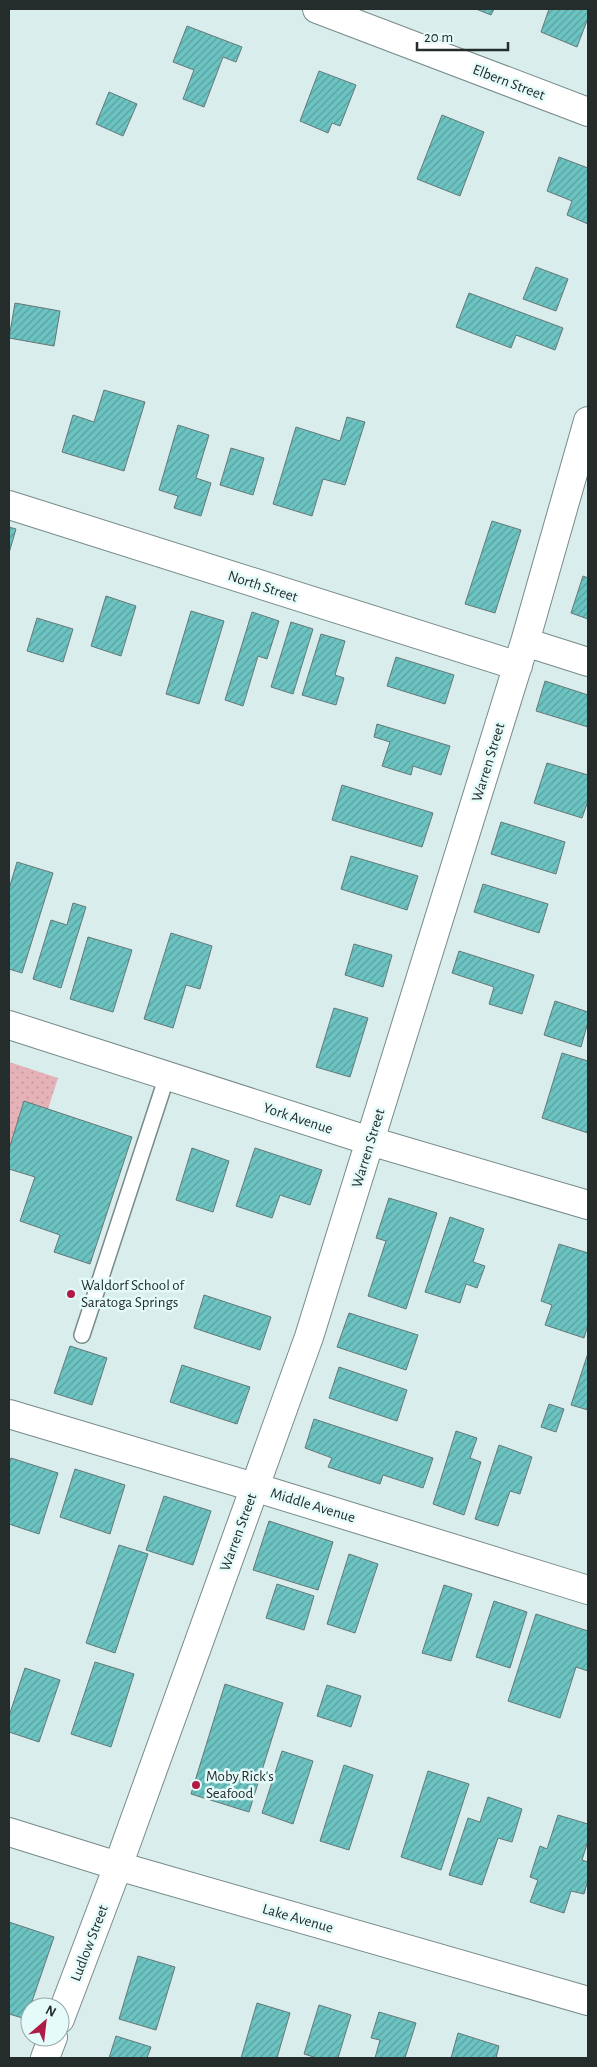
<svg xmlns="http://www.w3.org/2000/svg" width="597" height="2067" font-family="'Alegreya Sans',sans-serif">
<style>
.park{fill:url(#park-dots)}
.building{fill:url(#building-hatch);stroke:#657877}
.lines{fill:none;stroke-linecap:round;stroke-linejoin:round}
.service-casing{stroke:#778b8a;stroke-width:18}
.minor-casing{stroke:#778b8a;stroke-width:30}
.secondary-casing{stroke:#778b8a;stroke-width:30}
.service{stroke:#fff;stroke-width:15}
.minor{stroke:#fff;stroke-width:28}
.secondary{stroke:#fff;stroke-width:28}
.poi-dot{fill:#af1b45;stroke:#e5fbfa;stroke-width:2}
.labels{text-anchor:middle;stroke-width:5;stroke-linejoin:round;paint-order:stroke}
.street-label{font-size:15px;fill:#242c2c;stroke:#e5fbfa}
.poi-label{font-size:15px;fill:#242c2c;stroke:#e5fbfa;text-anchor:start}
</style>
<defs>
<pattern id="park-dots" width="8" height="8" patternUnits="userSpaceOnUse" patternTransform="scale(1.25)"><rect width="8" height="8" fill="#e5b2b7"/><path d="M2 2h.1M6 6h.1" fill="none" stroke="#c4999e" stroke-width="1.8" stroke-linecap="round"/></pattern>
<pattern id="building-hatch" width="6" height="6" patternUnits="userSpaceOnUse" patternTransform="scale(1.25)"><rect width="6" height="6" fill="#6cc4c2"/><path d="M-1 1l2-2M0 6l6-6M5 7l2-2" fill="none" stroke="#599f9e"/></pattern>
</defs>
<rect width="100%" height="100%" fill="#d8edec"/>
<path class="park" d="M9 1062 58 1078 48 1109 24 1101 9 1149Z"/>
<path class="building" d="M476 9H494L491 15Z
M549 9H588V18L577 47 541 32Z
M187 26 242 47 236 62 223 57 204 107 183 99 194 70 173 62Z
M319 71 356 85 340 126 332 123 328 133 300 121Z
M109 92 137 104 123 136 96 124Z
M442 115 484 132 460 196 417 179Z
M559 157 588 168V224L567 215 572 201 547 191Z
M536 267 568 279 556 311 523 299Z
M469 293 563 328 555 350 516 335 511 348 456 327Z
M15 303 60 311 54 346 9 338Z
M104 390 145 402 124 471 62 452 73 415 94 422Z
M347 417 365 422 345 485 323 479 312 516 273 504 296 427 340 441Z
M178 425 209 435 196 478 211 483 201 516 174 508 178 496 159 490Z
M231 448 264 458 253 495 220 485Z
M492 521 521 530 495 613 465 604Z
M9 527 16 529 9 553Z
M583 576 588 578V619L571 613Z
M106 596 136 606 121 656 91 646Z
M191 611 224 621 199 704 166 694Z
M252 612 279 621 267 659 258 656 243 706 225 700Z
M37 618 73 629 63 662 27 651Z
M291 622 313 629 293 694 271 687Z
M321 634 345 641 335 675 344 678 336 705 302 695Z
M396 657 454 675 445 704 387 686Z
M545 681 588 695V727L536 711Z
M377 724 450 746 441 775 413 766 411 775 382 766 390 742 374 737Z
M547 763 588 775V801L582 818 534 803Z
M342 785 433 813 422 847 332 820Z
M501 822 565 842 556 874 491 854Z
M351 856 418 876 407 910 341 889Z
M17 862 53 873 22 973 9 969V889Z
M483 884 548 904 539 933 474 912Z
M73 903 86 907 61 988 33 979 51 920 67 925Z
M171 933 212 946 200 989 186 985 173 1028 144 1019Z
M88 937 132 950 113 1012 70 999Z
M354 944 392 955 383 987 345 975Z
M459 951 534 975 522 1014 489 1004 494 987 452 973Z
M555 1001 588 1012V1022L581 1047 544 1035Z
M334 1008 368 1018 350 1077 316 1067Z
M562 1053 588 1061V1133L542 1118Z
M24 1101 132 1137 90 1264 54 1252 60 1235 20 1221 35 1177 9 1169V1149Z
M192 1148 229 1161 213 1212 176 1200Z
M255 1148 322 1170 310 1205 280 1195 272 1218 236 1206Z
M389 1198 437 1213 406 1309 368 1296 386 1241 376 1238Z
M450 1217 484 1229 473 1262 485 1266 477 1288 466 1284 460 1303 425 1292Z
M559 1244 588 1253V1325L584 1338 545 1325 552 1305 541 1301Z
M204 1295 271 1317 260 1350 194 1328Z
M349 1313 418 1335 406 1370 337 1347Z
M70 1346 107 1358 92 1405 54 1393Z
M588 1353V1410L571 1405Z
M182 1365 250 1387 237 1424 170 1402Z
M339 1367 407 1390 397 1421 329 1398Z
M549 1404 564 1409 556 1432 541 1427Z
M314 1419 433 1458 423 1488 383 1475 380 1484 328 1467 332 1458 305 1448Z
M456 1431 477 1438 470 1458 481 1462 464 1515 433 1504Z
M499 1445 532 1457 520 1494 510 1491 498 1526 475 1519Z
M11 1458 58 1473 39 1534 9 1524V1464Z
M75 1469 125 1485 110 1534 60 1517Z
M164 1496 211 1511 193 1565 146 1550Z
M269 1521 333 1542 318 1590 253 1570Z
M119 1545 148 1554 115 1653 86 1643Z
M349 1554 378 1564 355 1633 327 1624Z
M277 1584 314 1596 304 1630 266 1618Z
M444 1585 472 1594 451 1661 422 1653Z
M494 1601 527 1612 510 1668 476 1657Z
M536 1614 588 1631V1671L576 1667 560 1718 508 1701Z
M95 1662 134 1674 111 1747 71 1734Z
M25 1668 60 1680 39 1742 9 1732V1716Z
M225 1684 283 1703 249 1812 191 1794Z
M327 1685 361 1696 351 1727 317 1716Z
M282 1751 313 1761 293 1824 262 1813Z
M344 1765 373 1775 349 1850 320 1841Z
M428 1771 469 1784 441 1870 401 1857Z
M488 1797 522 1809 512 1842 498 1838 482 1885 449 1875 468 1818 480 1822Z
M558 1815 588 1824V1841L582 1860 588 1862V1880L584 1894 571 1891 564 1913 530 1902 538 1880 530 1877 540 1846 547 1849Z
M9 1922 54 1937 26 2019 9 2014Z
M138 1956 175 1967 156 2030 119 2019Z
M257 2003 290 2013 277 2058H241Z
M319 2005 351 2015 338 2058H317L304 2054Z
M379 2012 416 2023 405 2058H375L380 2040 371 2038Z
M458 2033 499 2046 496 2058H451Z
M116 2036 151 2047 147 2058H109Z"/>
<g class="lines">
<defs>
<path id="service" d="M82 1335 167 1076"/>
<path id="minor" d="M317 9 588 112
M9 505 518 666
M525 642 588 662
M9 1025 370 1141 588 1205
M9 1414 254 1487 588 1590
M60 2019 118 1866 309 1337 525 642 588 421
M45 2058 53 2037"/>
<path id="secondary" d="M9 1832 118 1866 588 2001"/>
</defs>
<use href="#service" class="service-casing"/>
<use href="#minor" class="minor-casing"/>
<use href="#secondary" class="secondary-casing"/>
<use href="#service" class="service"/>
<use href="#minor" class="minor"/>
<use href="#secondary" class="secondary"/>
</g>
<g class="poi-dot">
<circle cx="71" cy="1294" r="5"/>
<circle cx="196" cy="1785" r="5"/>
</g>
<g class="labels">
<g class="street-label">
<text transform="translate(509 82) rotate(21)" y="5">Elbern Street</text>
<text transform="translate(263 586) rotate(18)" y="5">North Street</text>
<text transform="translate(488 762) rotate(-73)" y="5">Warren Street</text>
<text transform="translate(298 1118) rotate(18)" y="5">York Avenue</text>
<text transform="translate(368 1148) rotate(-73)" y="5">Warren Street</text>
<text transform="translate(313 1505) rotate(17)" y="5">Middle Avenue</text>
<text transform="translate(238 1532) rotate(-70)" y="5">Warren Street</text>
<text transform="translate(298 1918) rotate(16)" y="5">Lake Avenue</text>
<text transform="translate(89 1943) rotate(-69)" y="5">Ludlow Street</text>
</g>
<g class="poi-label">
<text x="81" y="1290">Waldorf School of<tspan x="81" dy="17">Saratoga Springs</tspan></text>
<text x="206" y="1781">Moby Rick's<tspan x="206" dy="17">Seafood</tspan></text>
</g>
</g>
<rect width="597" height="2067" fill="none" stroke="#242c2c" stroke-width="20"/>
<g transform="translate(45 2022) rotate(28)"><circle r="24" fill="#e5fbfa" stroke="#98a8a8"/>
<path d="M0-4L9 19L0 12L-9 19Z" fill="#af1b45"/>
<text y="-8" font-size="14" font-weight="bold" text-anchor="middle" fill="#242c2c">N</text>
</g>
<path d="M417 42v8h91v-8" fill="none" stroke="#242c2c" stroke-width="2.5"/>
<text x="424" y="42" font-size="15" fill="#242c2c" stroke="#e5fbfa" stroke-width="4" paint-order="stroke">20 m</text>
</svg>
